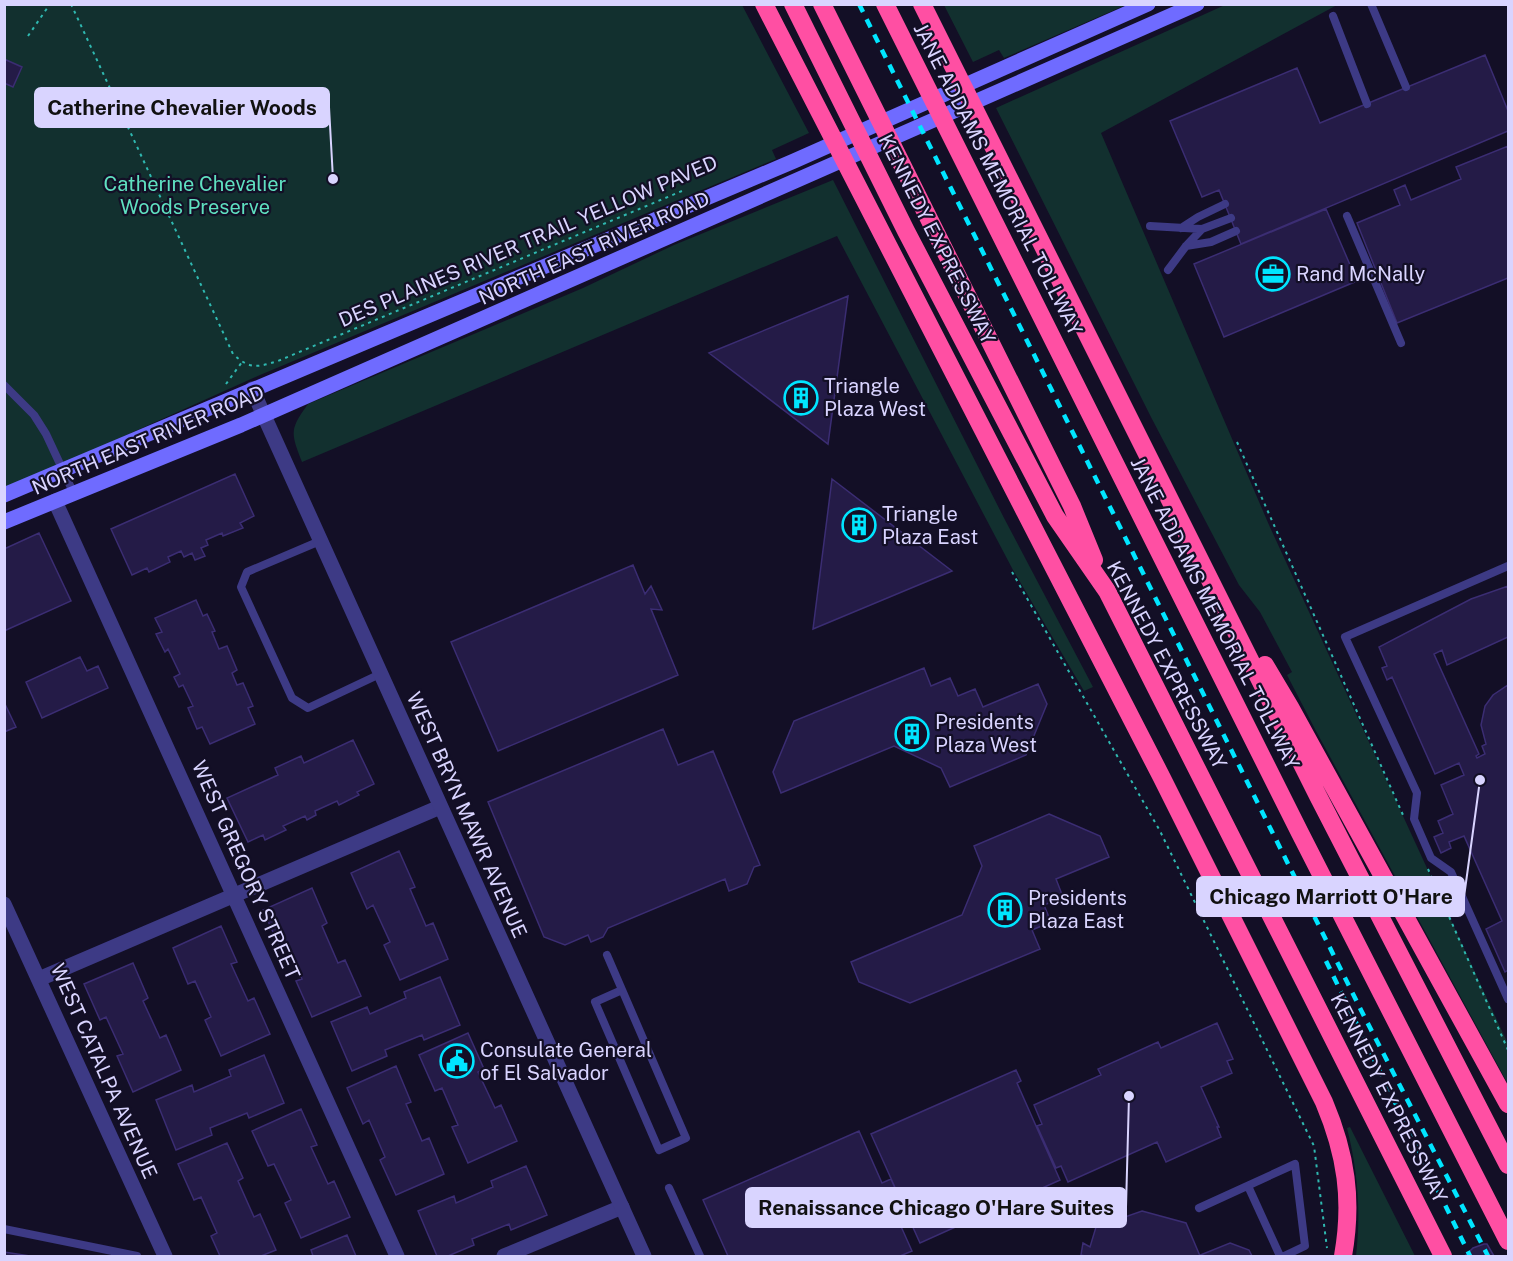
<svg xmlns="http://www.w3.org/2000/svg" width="1513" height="1261" font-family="'Public Sans',sans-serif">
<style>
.green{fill:#12302f}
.building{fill:#241b47;stroke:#3b2d73;stroke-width:1.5}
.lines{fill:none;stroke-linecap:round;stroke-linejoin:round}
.path{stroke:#2fb8b0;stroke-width:2;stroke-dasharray:3 4.5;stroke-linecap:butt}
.service{stroke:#3d3a85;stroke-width:8}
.minor{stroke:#3d3a85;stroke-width:15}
.tertiary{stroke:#3d3a85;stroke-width:15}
.secondary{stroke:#6f6bff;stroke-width:15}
.motorway{stroke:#ff4fa3;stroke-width:18}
.rail{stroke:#00e5ff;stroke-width:4.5;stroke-dasharray:9 8;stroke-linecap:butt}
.labels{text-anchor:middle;stroke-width:4.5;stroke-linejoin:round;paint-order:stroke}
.street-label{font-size:20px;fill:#d9d4ff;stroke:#130f26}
.park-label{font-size:20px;fill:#5fe0c0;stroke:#130f26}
.poi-label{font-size:20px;fill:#d9d4ff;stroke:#130f26;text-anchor:start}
.leader{fill:none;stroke:#d9d4ff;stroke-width:2}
.callout-dot{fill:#d9d4ff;stroke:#130f26;stroke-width:2}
.callout{fill:#d9d4ff;stroke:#d9d4ff;stroke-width:2}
.callout-label{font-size:21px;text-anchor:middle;font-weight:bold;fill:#111}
</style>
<rect width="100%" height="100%" fill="#130f26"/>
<path class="green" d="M4 5H742L809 133 772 150 776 159 260 375 82 455 5 487Z
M944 5H1126L1004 58 999 50 973 62Z
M1225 5H1337L1101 133 1269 525 1508 1044V1084L1316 731 1287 675 1292 672 1260 612 1239 585 1152 419 996 108Z
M833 180 1004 518 1093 687 1084 691 1013 570 837 236 302 462C291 433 289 430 308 404L583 288 674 245Z
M1350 1127 1415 1256H1356C1361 1212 1358 1172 1347 1128Z"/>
<path class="building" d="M1485 55 1508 111V131L1241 244 1219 190 1202 197 1170 121 1297 68 1320 123Z
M4 59 22 67 13 87 4 83Z
M1508 146V278L1397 323 1357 223 1400 205 1394 190 1405 185 1411 200 1461 179 1456 167Z
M1326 209 1357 281 1224 337 1194 264Z
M848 296 828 444 709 353Z
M235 474 254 516 240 523 243 528 223 536 222 533 206 540 208 545 201 548 205 556 195 560 192 553 184 557 181 551 168 557 170 562 149 572 147 568 132 575 111 529Z
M832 479 952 571 813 629Z
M39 533 71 601 4 631V549Z
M633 565 645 594 651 586 662 610 651 609 678 675 498 751 451 642Z
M1508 586V637L1447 665 1442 650 1434 654 1479 754 1476 756 1477 758 1485 754 1482 746 1486 744 1481 725 1485 706 1493 695 1508 685V970L1505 972 1486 929 1502 921 1464 836 1449 842 1451 848 1441 853 1434 837 1443 833 1438 821 1453 814 1441 785 1464 775 1459 763 1435 774 1392 677 1387 680 1382 668 1387 666 1379 647 1471 599Z
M196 600 203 616 207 614 215 631 212 632 219 649 227 646 237 670 232 673 237 685 243 683 253 706 248 708 255 724 210 744 202 727 197 729 188 708 193 706 183 685 179 687 174 677 180 674 168 649 165 652 156 634 162 632 155 618Z
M80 657 87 671 98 666 108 688 42 718 26 682Z
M924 668 931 686 950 678 958 696 975 689 983 707 1038 684 1047 704 1026 755 950 787 941 768 894 746 781 793 773 772 794 721Z
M4 702 16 727 4 732Z
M663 729 678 765 713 751 760 865 754 867 747 884 729 891 725 879 608 928 603 937 591 942 588 935 565 945 544 937 488 802Z
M353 740 374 784 357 792 359 795 339 805 337 801 315 811 316 815 307 820 305 816 283 826 286 830 265 840 263 835 248 842 227 798 278 775 275 768 301 756 304 763Z
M1049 814 1100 836 1109 857 1056 879 1063 897 1044 905 1051 922 1032 930 1040 949 910 1003 859 982 851 962 962 915 982 866 974 846Z
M399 851 415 887 410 889 426 926 433 923 448 959 400 980 384 945 390 942 373 905 367 909 351 873Z
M312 888 327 923 322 926 338 963 345 960 361 996 312 1017 296 981 302 979 285 943 279 945 263 910Z
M221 926 237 962 231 964 248 1001 254 998 270 1034 221 1056 205 1020 211 1017 195 981 188 984 173 948Z
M133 963 148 998 143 1001 160 1038 166 1035 181 1070 133 1092 117 1056 123 1054 106 1017 100 1020 84 984Z
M440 977 460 1025 424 1040 422 1035 385 1050 387 1056 352 1071 331 1022 367 1007 370 1014 406 998 404 992Z
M1217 1023 1233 1059 1227 1061 1232 1073 1201 1087 1219 1127H1217L1221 1137 1166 1162 1157 1142 1068 1182 1061 1166 1056 1168 1037 1126 1042 1124 1034 1105 1101 1075 1098 1069 1158 1042 1161 1048Z
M468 1033 484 1069 478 1072 495 1108 501 1105 517 1141 468 1163 452 1127 458 1125 442 1088 435 1091 419 1055Z
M264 1055 284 1103 249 1118 247 1113 210 1128 212 1135 176 1150 156 1100 192 1085 194 1092 231 1076 229 1070Z
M396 1066 411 1102 406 1104 422 1141 429 1138 444 1174 396 1195 380 1160 385 1157 369 1120 363 1124 347 1088Z
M1016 1070 1021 1081 1017 1083 1060 1180 920 1243 871 1134Z
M301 1109 317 1145 311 1147 328 1184 334 1181 350 1217 301 1238 285 1203 291 1200 274 1164 268 1166 252 1131Z
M859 1131 882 1183 891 1179 908 1218 899 1222 912 1251 900 1256H728L703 1200Z
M227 1143 243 1178 238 1181 254 1217 260 1214 276 1250 261 1256H220L211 1236 217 1233 201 1197 194 1200 178 1164Z
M526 1166 547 1215 511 1230 509 1224 472 1239 474 1245 448 1256H437L418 1211 454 1196 456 1203 493 1187 491 1181Z
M1142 1211 1186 1223 1200 1256H1085L1081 1255 1083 1243 1090 1247 1096 1227Z
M347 1235 356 1256H312H313L311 1250Z
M1230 1243 1249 1250 1252 1256H1198Z
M1484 1244H1487L1494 1256H1465L1473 1248Z
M4 1252 30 1256H4Z"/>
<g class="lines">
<path class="path" d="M71 4 233 354C250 370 258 367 278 361L682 191
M28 36 50 4
M226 384 242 362
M1237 442 1403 815
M1012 572 1160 831 1314 1146 1327 1248
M1428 869 1508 1050"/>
<path class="service" d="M1371 4 1406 87
M1333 16 1367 104
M1347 216 1401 343
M1150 226 1202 229
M1181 228 1198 217 1225 204
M1186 246 1211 242 1236 231
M1168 270 1186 246 1202 229 1231 218
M4 385 34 415 46 434 74 494
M320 541 247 572 241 587 292 698 308 708 380 674
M1508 566 1345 637 1417 793 1414 819 1431 858 1451 872 1508 999
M607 955C633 1016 660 1077 686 1138L659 1150 595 1002 622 990
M1248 1186 1280 1256
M669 1188 700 1256
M1199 1208 1295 1164 1305 1246 1284 1256
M4 1229 137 1256"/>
<path class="minor" d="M55 501 397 1256
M4 904 165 1256
M39 979 440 807
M504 1256 622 1207"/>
<path class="tertiary" d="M252 389 644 1256"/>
<path class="secondary" d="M4 495 794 161 1148 4
M4 522 241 425 1197 4"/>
<path class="motorway" d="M764 4 1162 778 1324 1102C1346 1154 1353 1200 1343 1256
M793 4 906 231 1055 516 1107 591 1443 1256
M822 4 1072 506 1094 560
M885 4 1300 833 1508 1241
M922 4 1318 796 1508 1165
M1265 665 1290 707 1508 1104"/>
<path class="rail" d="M859 4 1364 1016 1488 1256
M1326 961 1470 1256"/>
</g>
<defs>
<symbol id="office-ring" viewBox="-11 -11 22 22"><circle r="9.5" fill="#130f26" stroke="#00e5ff" stroke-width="1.5"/><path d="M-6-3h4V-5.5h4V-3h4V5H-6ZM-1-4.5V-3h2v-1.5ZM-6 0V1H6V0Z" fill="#00e5ff"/></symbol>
<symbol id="building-ring" viewBox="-11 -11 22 22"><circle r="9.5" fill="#130f26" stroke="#00e5ff" stroke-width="1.5"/><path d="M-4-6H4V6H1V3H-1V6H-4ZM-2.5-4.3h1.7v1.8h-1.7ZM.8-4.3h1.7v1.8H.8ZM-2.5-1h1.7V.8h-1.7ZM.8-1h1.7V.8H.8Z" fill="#00e5ff"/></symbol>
<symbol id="civic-ring" viewBox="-11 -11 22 22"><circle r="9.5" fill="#130f26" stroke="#00e5ff" stroke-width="1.5"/><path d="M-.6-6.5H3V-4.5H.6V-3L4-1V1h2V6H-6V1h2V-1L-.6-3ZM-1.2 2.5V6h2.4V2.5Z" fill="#00e5ff"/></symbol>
</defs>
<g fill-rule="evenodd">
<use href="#office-ring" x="1254" y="255" width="38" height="38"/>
<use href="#building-ring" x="782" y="379" width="38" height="38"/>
<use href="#building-ring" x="840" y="506" width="38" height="38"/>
<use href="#building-ring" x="893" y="715" width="38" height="38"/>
<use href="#building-ring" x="986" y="891" width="38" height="38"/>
<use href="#civic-ring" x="438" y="1042" width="38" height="38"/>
</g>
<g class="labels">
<g class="street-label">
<text transform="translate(998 179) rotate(63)" y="7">JANE ADDAMS MEMORIAL TOLLWAY</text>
<text transform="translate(937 239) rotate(63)" y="7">KENNEDY EXPRESSWAY</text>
<text transform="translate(528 241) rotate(-23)" y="7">DES PLAINES RIVER TRAIL YELLOW PAVED</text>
<text transform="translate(594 248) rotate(-24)" y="7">NORTH EAST RIVER ROAD</text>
<text transform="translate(148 440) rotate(-23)" y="7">NORTH EAST RIVER ROAD</text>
<text transform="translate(1215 613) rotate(63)" y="7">JANE ADDAMS MEMORIAL TOLLWAY</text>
<text transform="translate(1167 665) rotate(62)" y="7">KENNEDY EXPRESSWAY</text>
<text transform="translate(467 815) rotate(66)" y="7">WEST BRYN MAWR AVENUE</text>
<text transform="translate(246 870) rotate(66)" y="7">WEST GREGORY STREET</text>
<text transform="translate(104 1071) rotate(66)" y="7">WEST CATALPA AVENUE</text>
<text transform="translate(1389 1098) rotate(63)" y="7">KENNEDY EXPRESSWAY</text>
</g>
<g class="park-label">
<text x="195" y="191">Catherine Chevalier<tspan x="195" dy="23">Woods Preserve</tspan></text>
</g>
<g class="poi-label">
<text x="1296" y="281">Rand McNally</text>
<text x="824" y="393">Triangle<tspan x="824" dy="23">Plaza West</tspan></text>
<text x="882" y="521">Triangle<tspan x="882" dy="23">Plaza East</tspan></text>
<text x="935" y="729">Presidents<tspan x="935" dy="23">Plaza West</tspan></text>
<text x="1028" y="905">Presidents<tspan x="1028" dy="23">Plaza East</tspan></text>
<text x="480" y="1057">Consulate General<tspan x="480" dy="23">of El Salvador</tspan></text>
</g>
</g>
<path class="leader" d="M333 179L329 107M1480 780L1464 897M1129 1096L1126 1207"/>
<g class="callout-dot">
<circle cx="333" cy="179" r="6"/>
<circle cx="1480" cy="780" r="6"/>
<circle cx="1129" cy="1096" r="6"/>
</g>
<g class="callout">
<rect x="35" y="88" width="294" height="39" rx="6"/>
<rect x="1197" y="877" width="267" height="39" rx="6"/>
<rect x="746" y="1188" width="380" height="39" rx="6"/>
</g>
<g class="callout-label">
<text x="182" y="115">Catherine Chevalier Woods</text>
<text x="1331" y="904">Chicago Marriott O'Hare</text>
<text x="936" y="1215">Renaissance Chicago O'Hare Suites</text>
</g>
<rect width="1513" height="1261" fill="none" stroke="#d9d4ff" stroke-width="12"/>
</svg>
